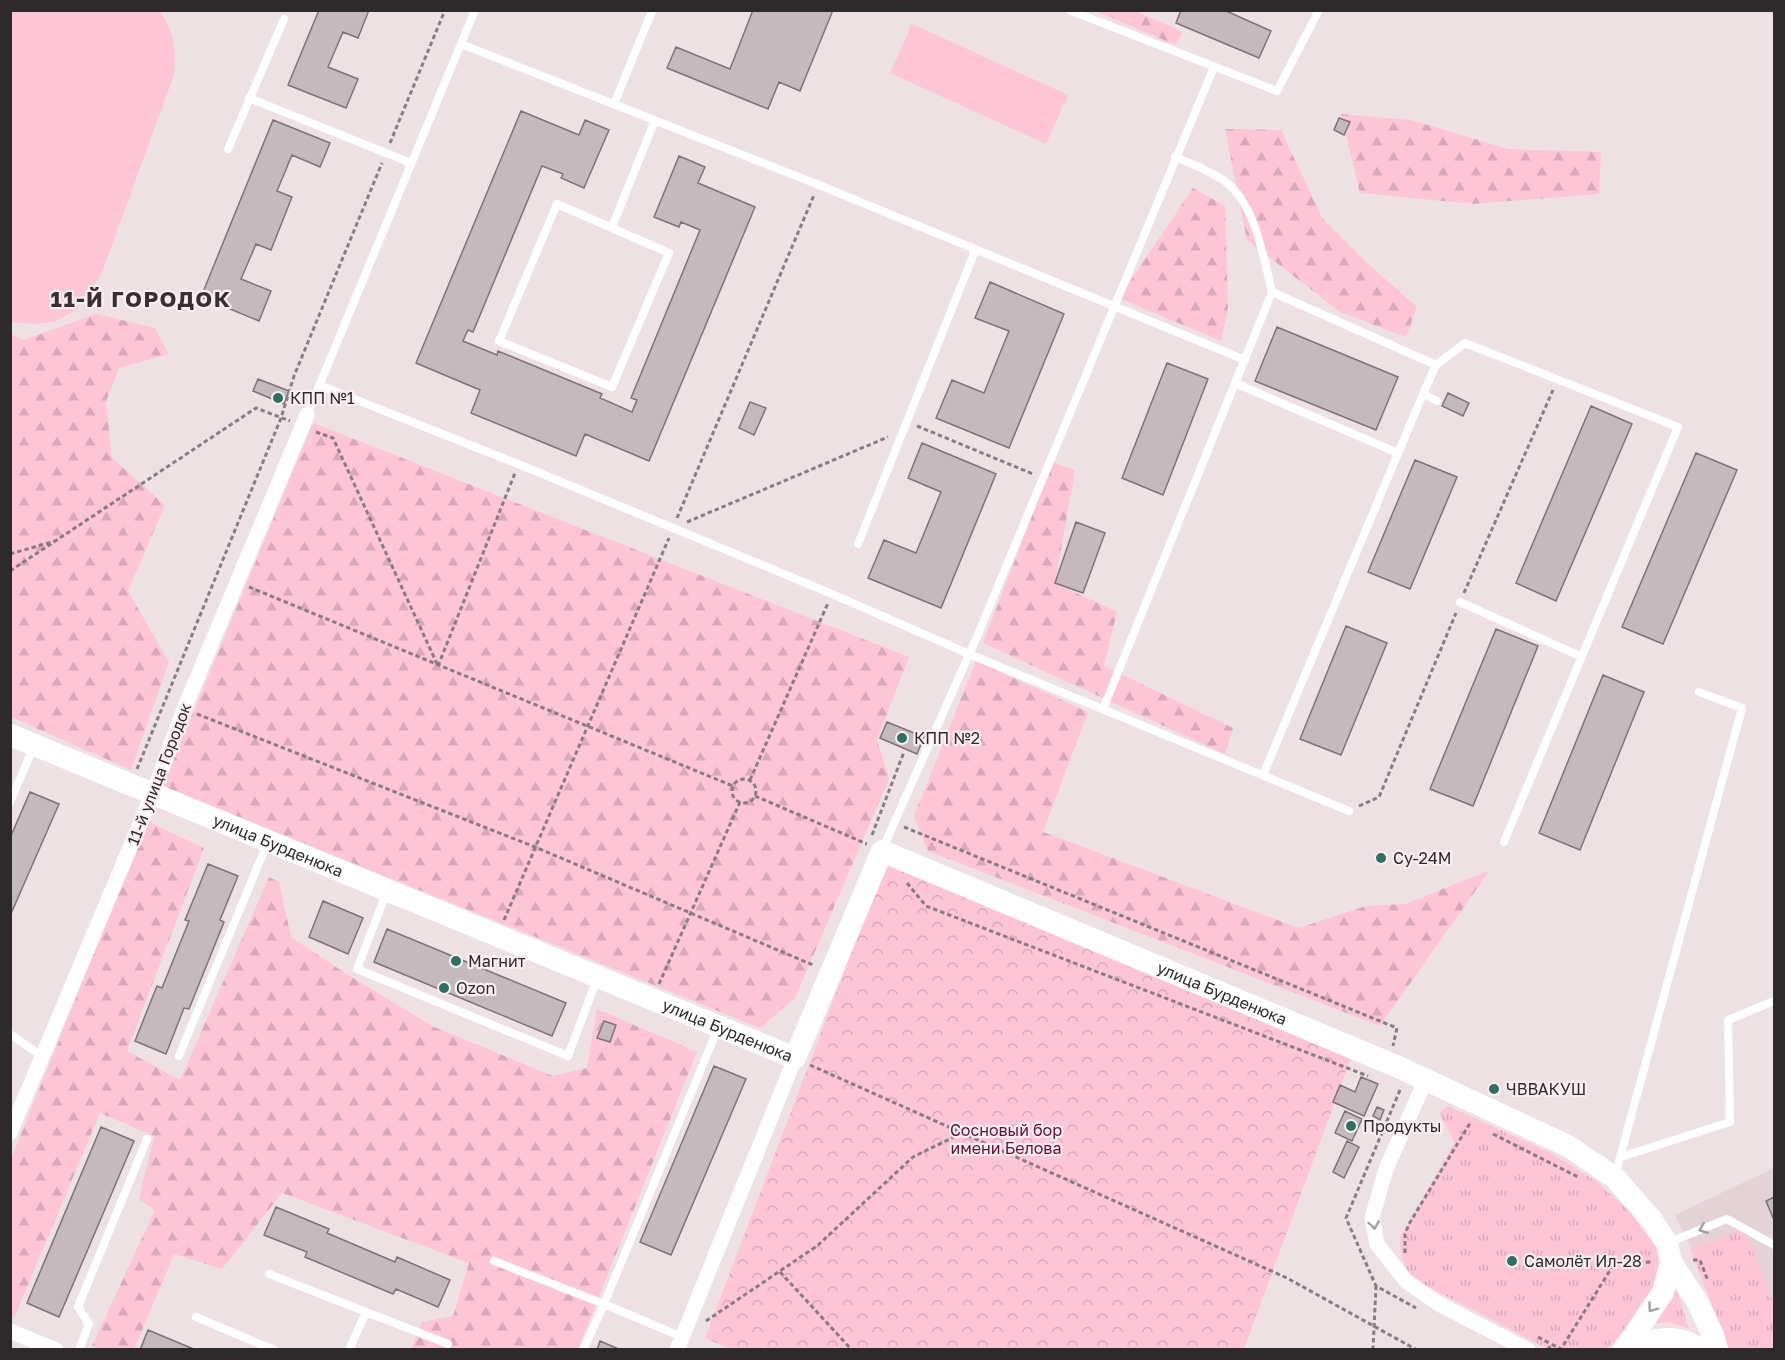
<svg xmlns="http://www.w3.org/2000/svg" width="1785" height="1360" font-family="'Golos Text',sans-serif">
<style>
.built{fill:#e5d2d7}
.grass{fill:url(#grass-tufts)}
.forest{fill:url(#forest-firs)}
.park{fill:url(#park-crowns)}
.garden{fill:#fec5d7}
.building{fill:#c4b9bc;stroke:#7e7376;stroke-width:1.5}
.lines{fill:none;stroke-linecap:round;stroke-linejoin:round}
.path{stroke:#867e80;stroke-width:3;stroke-dasharray:4.5 3;stroke-linecap:butt}
.lane{stroke:#fff;stroke-width:8}
.street{stroke:#fff;stroke-width:15}
.secondary{stroke:#fff;stroke-width:22}
.oneway{stroke:#a19fa0}
.poi-dot{fill:#2d7163;stroke:#faeef1;stroke-width:2}
.labels{text-anchor:middle;stroke-width:4.5;stroke-linejoin:round;paint-order:stroke}
.poi-label{font-size:16px;fill:#2e2a2b;stroke:#faeef1;text-anchor:start}
.street-label{font-size:16px;fill:#2e2a2b;stroke:#faeef1}
.park-label{font-size:16px;fill:#650c37;stroke:#faeef1}
.district-label{font-size:22px;font-weight:bold;letter-spacing:1.5px;fill:#382f32;stroke:#faeef1}
</style>
<defs>
<pattern id="grass-tufts" width="24" height="20" patternUnits="userSpaceOnUse" patternTransform="scale(1.5)"><rect width="24" height="20" fill="#fec5d7"/><path d="M3 7l-1-3M5 7V3M7 7l1-3M15 17l-1-3M17 17v-4M19 17l1-3" fill="none" stroke="#daa9b9"/></pattern>
<pattern id="forest-firs" width="22" height="20" patternUnits="userSpaceOnUse" patternTransform="scale(1.5)"><rect width="22" height="20" fill="#fec5d7"/><path d="M5 1l3.5 6h-7zM16 11l3.5 6h-7z" fill="#daa9b9"/></pattern>
<pattern id="park-crowns" width="20" height="18" patternUnits="userSpaceOnUse" patternTransform="scale(1.5)"><rect width="20" height="18" fill="#fec5d7"/><path d="M2 6a3 3 0 1 1 6 0M12 15a3 3 0 1 1 6 0" fill="none" stroke="#daa9b9"/></pattern>
</defs>
<rect width="100%" height="100%" fill="#ede1e4"/>
<path class="built" d="M1774 1168V1338L1730 1326 1675 1215Z"/>
<path class="grass" d="M1448 1106 1551 1153 1596 1181 1629 1211 1658 1250 1660 1279 1643 1311 1607 1349H1548L1415 1280C1404 1268 1400 1255 1400 1238L1455 1142 1439 1113Z
M1744 1228 1774 1305V1349H1730L1728 1347 1690 1249Z
M1673 1278 1689 1329 1668 1322 1642 1325Z"/>
<path class="forest" d="M1096 11H1135L1183 32 1175 45Z
M1341 114 1411 120 1508 149 1601 152 1599 194 1473 204 1360 193Z
M1225 129 1281 130 1322 218 1366 262 1417 307 1406 337 1340 312 1247 240Z
M1193 188 1225 206 1228 307 1221 341 1119 298Z
M96 314 155 328 169 354 119 368 106 402 112 458 165 505 128 591 169 662 131 770 11 717V334L24 340Z
M313 423 909 657 877 740 889 779 795 998 760 1028 163 786Z
M1053 462 1075 470 1055 583 1117 612 1104 666 1233 728 1225 754 983 643Z
M976 661 1088 712 1043 832 1299 928 1366 906 1405 904 1490 870 1380 1026 928 851 914 816Z
M147 821 204 848 127 1051 180 1080 269 877 279 882 291 937 345 973 434 1027 553 1076 587 1068 597 1009 697 1052 578 1349H411L422 1322 453 1316 469 1263 282 1193 222 1269 174 1254 134 1349H99L92 1346 155 1210 139 1199 154 1136 100 1113 14 1318 10 1316V1162Z"/>
<path class="park" d="M885 864 1352 1055 1244 1349 732 1350 705 1338Z"/>
<path class="garden" d="M10 11H160C175 33 176 48 174 75L101 275 89 293 74 311 54 322 34 324 11 322Z
M912 24 1068 95 1046 144 890 73Z"/>
<path class="building" d="M319 10H369L358 38 343 32 328 67 358 79 346 108 288 85Z
M753 10H833L800 91 779 82 768 109 667 68 676 47 730 69Z
M1181 10H1224L1271 31 1259 58 1176 23Z
M521 111 579 135 585 120 609 130 584 188 561 178 563 174 542 166 473 332 468 330 463 341 497 355 498 351 602 394 600 398 632 412 637 400 631 398 700 230 681 222 679 227 654 217 679 156 705 167 698 183 755 207 649 461 585 434 576 456 471 413 480 390 416 363Z
M1339 118 1350 122 1344 135 1334 130Z
M273 120 330 143 320 167 292 155 277 191 292 197 271 250 256 244 241 279 271 291 259 321 201 297Z
M990 282 1064 314 1009 448 936 418 952 380 984 393 1009 331 975 318Z
M1277 327 1398 377 1376 430 1255 381Z
M1167 363 1208 379 1163 495 1122 478Z
M258 379 289 391 284 404 253 391Z
M1448 393 1469 403 1463 416 1442 406Z
M750 402 766 408 754 435 739 428Z
M1591 406 1632 424 1556 601 1516 583Z
M922 443 996 474 941 608 868 578 884 540 916 553 941 492 908 478Z
M1696 453 1737 470 1663 644 1622 627Z
M1415 460 1457 477 1410 589 1368 572Z
M1076 522 1105 533 1083 593 1055 583Z
M1346 626 1387 643 1341 755 1300 739Z
M1496 629 1538 646 1473 806 1430 789Z
M1603 675 1644 692 1580 850 1539 833Z
M887 722 924 737 917 754 880 738Z
M30 792 59 804 10 916V838Z
M208 864 238 876 220 920 224 922 189 1009 184 1008 166 1054 135 1041 157 986 162 988 189 921 185 920Z
M323 901 363 918 348 954 309 937Z
M387 929 566 1003 552 1036 374 962Z
M604 1021 616 1025 610 1042 597 1038Z
M714 1066 746 1079 671 1255 640 1242Z
M1361 1077 1378 1084 1364 1116 1333 1102 1340 1085 1355 1092Z
M1377 1107 1384 1110 1380 1120 1373 1116Z
M1345 1111 1362 1119 1352 1141 1335 1133Z
M101 1127 134 1141 59 1317 27 1303Z
M1347 1141 1359 1147 1344 1178 1333 1172Z
M1774 1197V1220L1766 1201Z
M276 1207 329 1229 327 1233 395 1262 397 1257 450 1280 438 1307 396 1289 393 1294 305 1257 307 1252 264 1235Z
M148 1330 196 1350H140Z
M600 1341 621 1350H597Z"/>
<g class="lines">
<path class="path" d="M390 143 445 10
M917 426 1033 474
M316 432 333 438 438 666
M677 518 814 195
M687 522 888 437
M10 554 55 541
M10 571 256 408 290 421
M249 587 733 786
M1464 593 1553 390
M438 666 515 473
M197 714 535 847 813 965
M137 769 281 418 294 376 382 163
M732 791a12 12 0 1 1 24 0a12 12 0 1 1-24 0Z
M750 780 828 603
M755 796 867 844
M1359 806 1379 797 1456 613
M904 827 1397 1028 1393 1046
M872 835 904 752
M907 883 926 906 1368 1076
M504 920 669 538
M659 984 740 802
M810 1065 1287 1278 1417 1350
M1400 1090 1346 1218 1376 1286 1416 1308
M1493 1134 1578 1177
M1405 1253V1234L1409 1224 1470 1123
M1693 1260H1700L1708 1281
M780 1272 852 1350
M706 1321 817 1246 913 1157 962 1133
M1538 1337 1551 1344
M1373 1350 1376 1286
M1548 1350 1551 1344 1561 1349 1614 1264 1651 1262"/>
<path class="lane" d="M1069 10 1277 91 1319 10
M461 44 819 185 1245 360
M249 98 411 163
M614 104 652 11
M228 149 284 19
M1175 157C1193 164 1210 171 1226 182 1255 204 1264 259 1272 292L1436 365 1423 394 1437 401
M557 204 669 253 612 387 499 341Z
M612 227 655 120
M1436 365 1465 343 1678 427 1504 842
M1235 383 1398 453
M319 385 518 464 673 528 832 594 969 654 1349 811
M307 415 475 10
M858 544 975 251
M1460 602 1582 657
M1103 709 1272 292
M1263 775 1423 394
M10 802 34 746
M882 850 979 632 1214 67
M387 891 357 969 568 1056 597 979
M10 1034 43 1057
M179 1056 267 844
M1621 1157 1730 1122 1728 1020 1774 1001
M1615 1176 1742 708 1699 692
M1670 1242 1727 1219 1774 1245
M494 1261 604 1304 682 1337
M269 1274 448 1344
M196 1317 274 1350
M79 1350 89 1324 78 1307 147 1139
M349 1350 366 1312
M583 1350 604 1304 718 1028"/>
<path class="street" d="M1426 1079 1386 1169 1372 1218 1377 1244 1406 1281 1439 1304 1528 1350
M10 1133 153 793 184 709 307 415
M10 1331 56 1350
M677 1350 795 1058"/>
<g class="secondary">
<path id="s1" d="M10 735 795 1058 882 851 1396 1066 1568 1146 1615 1178 1651 1219 1667 1243 1671 1262 1697 1301 1713 1335 1717 1350"/>
<path d="M1624 1350 1663 1292 1671 1262"/>
<path d="M1628 1350C1650 1337 1680 1334 1701 1350"/>
</g>
</g>
<defs><path id="oneway-chevron" d="M-2-3.5L2.5 0L-2 3.5" fill="none" stroke-width="1.6" stroke-linecap="round" stroke-linejoin="round" transform="scale(1.5)"/></defs>
<g class="oneway">
<use href="#oneway-chevron" transform="translate(1374 1225) rotate(82)"/>
<use href="#oneway-chevron" transform="translate(1703 1229) rotate(158)"/>
<use href="#oneway-chevron" transform="translate(1652 1308) rotate(126)"/>
</g>
<g class="poi-dot">
<circle cx="278" cy="398" r="6"/>
<circle cx="902" cy="738" r="6"/>
<circle cx="1381" cy="858" r="6"/>
<circle cx="456" cy="961" r="6"/>
<circle cx="444" cy="988" r="6"/>
<circle cx="1494" cy="1089" r="6"/>
<circle cx="1351" cy="1126" r="6"/>
<circle cx="1512" cy="1261" r="6"/>
</g>
<g class="labels">
<g class="poi-label">
<text x="290" y="404">КПП №1</text>
<text x="914" y="744">КПП №2</text>
<text x="1393" y="864">Су-24М</text>
<text x="468" y="967">Магнит</text>
<text x="456" y="994">Ozon</text>
<text x="1506" y="1095">ЧВВАКУШ</text>
<text x="1363" y="1132">Продукты</text>
<text x="1524" y="1267">Самолёт Ил-28</text>
</g>
<g class="street-label">
<text transform="translate(159 774) rotate(-69)" y="6">11-й улица Городок</text>
<text dy="6" stroke="none"><textPath href="#s1" startOffset="290">улица Бурденюка</textPath></text>
<text dy="6" stroke="none"><textPath href="#s1" startOffset="1442">улица Бурденюка</textPath></text>
<text dy="6" stroke="none"><textPath href="#s1" startOffset="776">улица Бурденюка</textPath></text>
</g>
<g class="park-label">
<text x="1006" y="1136">Сосновый бор<tspan x="1006" dy="18">имени Белова</tspan></text>
</g>
<g class="district-label">
<text x="141" y="307">11-Й ГОРОДОК</text>
</g>
</g>
<rect width="1785" height="1360" fill="none" stroke="#2e2a2b" stroke-width="24"/>
</svg>
